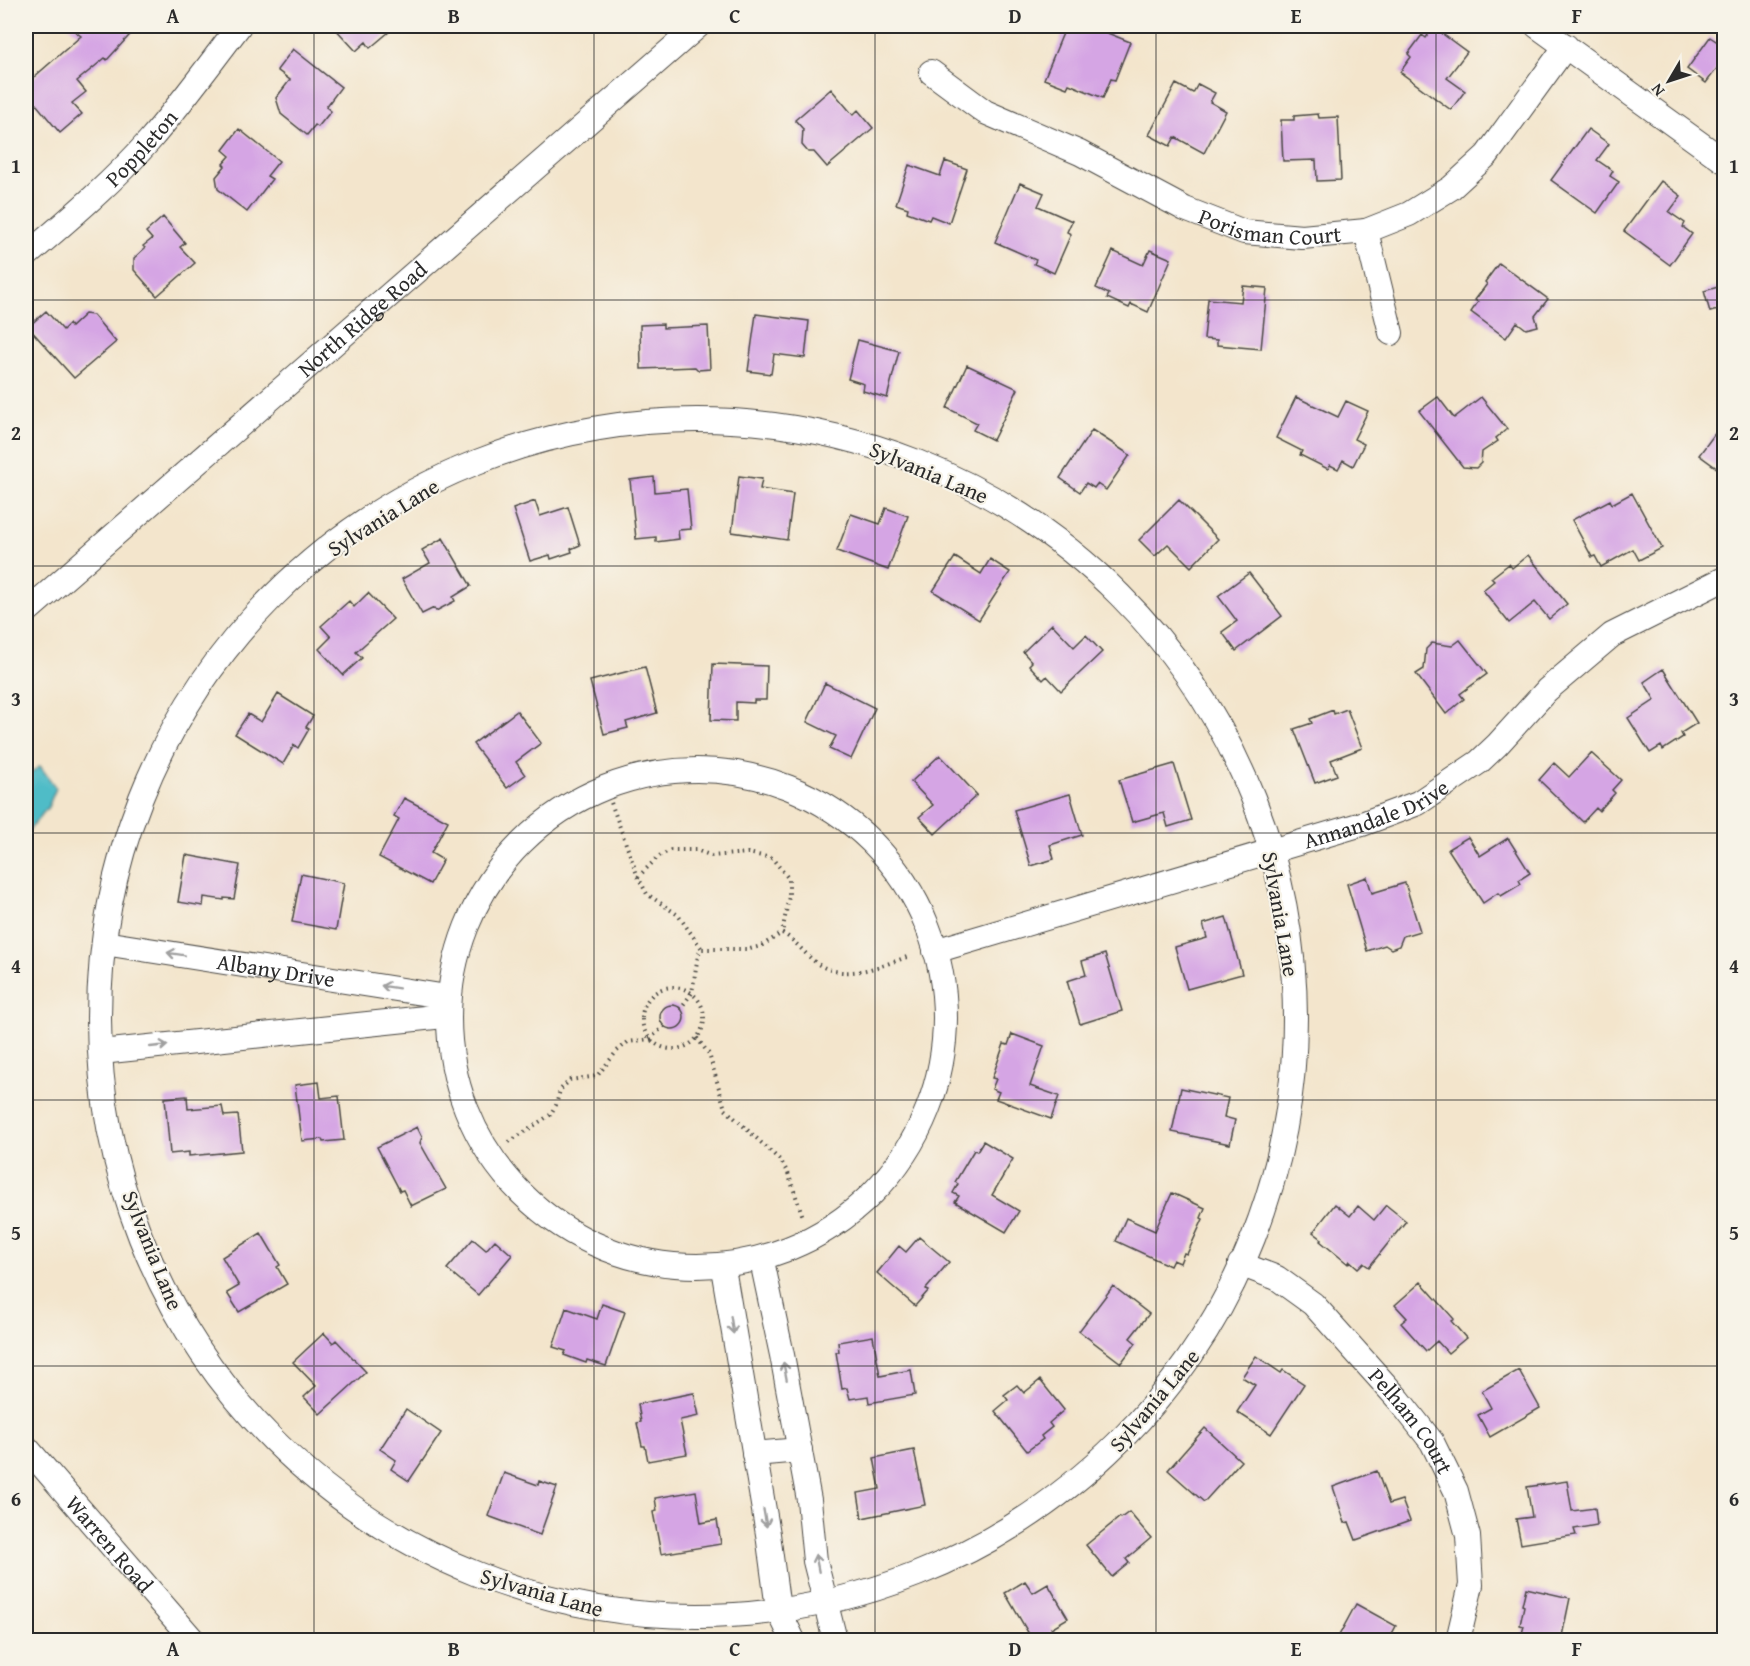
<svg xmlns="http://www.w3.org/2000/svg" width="1750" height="1666" font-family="'Gentium Book Plus',serif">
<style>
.water{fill:#4fbcc7;stroke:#3d7479;stroke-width:1.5}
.building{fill:#d5a5e4}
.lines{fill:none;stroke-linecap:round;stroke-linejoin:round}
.minor-casing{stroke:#494743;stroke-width:26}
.path{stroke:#494743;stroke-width:4;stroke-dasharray:1.5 4.5;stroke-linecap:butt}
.minor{stroke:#fff;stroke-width:24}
.oneway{stroke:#a0a0a0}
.grid{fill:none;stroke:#2b2b2b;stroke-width:1.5;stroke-opacity:0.55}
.labels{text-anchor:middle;stroke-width:4.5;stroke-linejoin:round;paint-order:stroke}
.street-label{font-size:22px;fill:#2b2b2b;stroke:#f7f3e8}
.neatline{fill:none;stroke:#2b2b2b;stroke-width:2}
.grid-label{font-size:20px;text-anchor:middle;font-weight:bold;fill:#2b2b2b}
</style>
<rect width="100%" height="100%" fill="#f7f3e8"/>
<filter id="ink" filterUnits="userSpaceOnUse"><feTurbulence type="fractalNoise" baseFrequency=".0167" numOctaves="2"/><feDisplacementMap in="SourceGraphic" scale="12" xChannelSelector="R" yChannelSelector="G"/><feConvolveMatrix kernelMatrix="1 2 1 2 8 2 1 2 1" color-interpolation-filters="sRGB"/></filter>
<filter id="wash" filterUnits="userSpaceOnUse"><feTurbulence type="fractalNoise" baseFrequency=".008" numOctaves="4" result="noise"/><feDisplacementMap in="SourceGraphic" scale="24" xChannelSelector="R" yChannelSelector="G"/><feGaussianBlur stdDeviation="1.35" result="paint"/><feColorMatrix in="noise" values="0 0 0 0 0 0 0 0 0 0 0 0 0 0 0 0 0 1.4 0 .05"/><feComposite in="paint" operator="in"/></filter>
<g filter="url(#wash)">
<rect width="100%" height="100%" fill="#f3e5cc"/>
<path class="water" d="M40 766 56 788 48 807 26 834V777Z"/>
<g id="blocks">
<path class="building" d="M68 26H138L107 60 105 58 77 81 86 92 72 103 82 114 60 133 26 92V84L81 36Z
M333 26H396L370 48 366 42 356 51Z
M1066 26H1090L1130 42 1115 80 1111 79 1103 98 1069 84 1067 88 1044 79Z
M1433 27 1467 52 1447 78 1465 91 1451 110 1400 72 1411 57 1408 54 1422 35 1426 38Z
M1710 37 1725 47V72L1718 67 1706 83 1687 69Z
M293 49 341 87 326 107 331 111 318 127 315 125 307 135 281 114 276 98 290 80 277 70Z
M1176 84 1193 93 1198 84 1215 93 1210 102 1226 111 1204 153 1175 137 1170 146 1149 135Z
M831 89 853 115 858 110 873 128 827 167 814 152H808L802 145 803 129 795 120Z
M1318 114 1319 118 1338 117 1341 180 1317 181 1316 160 1283 161 1281 120H1294V116Z
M239 129 279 161 267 176 272 179 247 212 218 189 216 177 225 166 223 164 230 156 223 150Z
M1588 129 1609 144 1597 160 1613 171 1610 176 1619 182 1597 213 1551 180Z
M945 161 967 169 949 223 931 216 929 220 907 212 908 208 896 204 909 165 940 176Z
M1661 181 1681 196 1669 212 1685 223 1683 227 1692 234 1670 265 1624 231Z
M1020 183 1044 193 1038 206 1072 221 1067 232 1071 234 1054 273 1034 264 1036 260 995 242Z
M163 217 185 243 180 247 195 263 157 296 134 270V258L145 248 143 246 152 239 146 232Z
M1150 250 1171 259 1148 312 1131 304 1129 308 1107 298 1109 294 1096 288 1113 251 1143 265Z
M1499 263 1548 299 1535 316 1538 326 1526 329 1517 322 1506 338 1471 312 1478 302 1475 300 1487 284 1485 282Z
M1725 285V308L1710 312 1704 291Z
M1243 286 1267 288 1261 349 1217 345V340L1204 339 1208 299 1241 302Z
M46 311 63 330 69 324 71 327 85 314 93 315 116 342 74 378 28 327Z
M756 314 809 321 805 358 774 354 771 374 748 371Z
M663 324V328L708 326 710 369 698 370 695 367 641 369 640 325Z
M858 340 899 351 887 398 863 391 864 384 848 379Z
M967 365 1018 389 993 440 973 430 977 423 947 408Z
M1296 397 1338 417 1346 401 1368 411 1354 439 1364 444 1353 466 1343 460 1338 469 1330 465 1328 469 1300 455 1302 451 1276 438Z
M1438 397 1454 418 1481 397 1507 429 1496 438 1498 441 1482 452 1481 463 1476 468 1463 467 1419 411Z
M1725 420V474L1699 455Z
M1092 430 1130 455 1106 490 1097 484 1094 488 1086 483 1080 492 1060 478Z
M739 476 762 479 760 489 793 494 787 540 732 532Z
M654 477 655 492 687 489 691 529 678 530 679 539 656 542V537L636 539 630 480Z
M1632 493 1662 548 1639 560 1633 549 1601 567 1595 556 1592 557 1572 520 1610 500 1612 504Z
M1179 500 1218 539 1191 567 1168 544 1155 556 1139 540Z
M535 501 540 516 568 507 580 545 571 549 572 552 551 559 550 555 530 561 513 509Z
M886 508 908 516 888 570 837 551 851 514 880 524Z
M443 538 471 586 453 597 455 601 436 611 434 608 422 614 402 579 430 563 422 550Z
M1528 555 1567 604 1549 619 1535 602 1509 623 1483 590 1494 581 1491 578 1509 564 1512 568Z
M955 557 981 574 990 559 1010 572 979 620 933 591Z
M1249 573 1282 616 1236 651 1222 632 1237 621 1218 596Z
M368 593 393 619 356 652 362 658 343 675 319 649 331 637 321 626 349 601 354 607Z
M1052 624 1074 647 1086 635 1102 652 1061 691 1047 676 1043 680 1029 665 1032 662 1023 652Z
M1460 640 1487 674 1460 694 1464 699 1446 714 1416 674 1424 669 1426 649 1432 643 1452 646Z
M713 664 767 666 766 700H754V703L736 702V721L711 720Z
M645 667 657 713 626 722 628 728 604 734 590 681Z
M1663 669 1697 723 1681 733 1683 737 1663 750 1661 746 1650 753 1628 718 1655 700 1644 682Z
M825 683 875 708 851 759 829 749 836 736 807 722Z
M278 694 313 716 306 727 309 729 298 748 294 745 283 764 235 734 248 714 261 722Z
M1347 709 1362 748 1331 760 1337 775 1315 783 1294 729 1312 723 1310 719 1333 710 1334 714Z
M517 711 541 743 516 762 525 775 507 788 473 744Z
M1591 753 1621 780 1612 790 1615 793 1599 811 1596 808 1583 822 1539 780 1554 763 1569 777Z
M940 755 977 795 935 834 919 817 933 805 911 782Z
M1174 764 1191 820 1168 827 1164 813 1132 822 1119 780Z
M1070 794 1082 835 1050 845 1054 859 1031 866 1014 810Z
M404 798 448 821 431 853 443 860 430 884 379 857 399 819 394 816Z
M1468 837 1480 856 1508 838 1530 873 1519 880 1521 884 1501 896 1498 893 1483 903 1448 849Z
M186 855 240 865 234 899 224 898V900L204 897 203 906 178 902Z
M301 874 344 883 336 930 292 922Z
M1367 877 1372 893 1405 883 1420 931 1403 936 1399 946 1391 949 1385 945 1367 951 1347 884Z
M1226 917 1242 974 1187 989 1175 947 1207 938 1203 924Z
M1105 954 1122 1011 1080 1024 1067 981 1086 975 1082 961Z
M660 1017a12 12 0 1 1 24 0a12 12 0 1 1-24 0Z
M1012 1034 1044 1046 1030 1086 1059 1096 1051 1119 996 1099 999 1092 992 1089 996 1079 992 1078 1004 1044 1008 1045Z
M319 1082 321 1098 339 1096 344 1140 323 1142 322 1139 302 1141 295 1085Z
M1181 1088 1228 1098 1224 1117 1235 1120 1230 1144 1172 1132Z
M187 1096 188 1109 222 1106 224 1116 238 1115 242 1151 189 1156V1152L170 1154 165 1098Z
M417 1127 422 1137 420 1143 446 1189 411 1206 403 1190 400 1191 377 1147Z
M983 1141 1013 1159 992 1195 1019 1211 1006 1232 955 1202 959 1196 953 1193 958 1184 955 1182 974 1150 977 1151Z
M1172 1193 1205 1208 1201 1218 1203 1219 1187 1254 1184 1253 1180 1263 1173 1260 1170 1266 1116 1241 1126 1218 1155 1231Z
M1335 1204 1350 1216 1358 1206 1374 1220 1386 1205 1406 1221 1369 1267 1363 1263 1358 1268 1350 1261 1348 1264 1320 1241 1322 1239 1313 1232Z
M261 1233 280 1265 277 1267 287 1284 239 1312 227 1293 239 1286 222 1257Z
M919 1237 949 1262 926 1289 928 1291 915 1306 877 1273 899 1246 906 1252Z
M473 1239 486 1250 495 1240 512 1255 478 1295 447 1269Z
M1421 1282 1454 1319 1451 1321 1466 1338 1448 1353 1437 1341 1426 1351 1401 1323 1407 1318 1395 1305Z
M1113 1286 1149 1314 1130 1338 1136 1343 1121 1363 1079 1331Z
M602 1304 625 1312 606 1366 587 1360 586 1363 564 1355 566 1351 553 1347 566 1308 597 1319Z
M324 1333 333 1343 336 1340 366 1372 320 1414 304 1397 316 1386 293 1362Z
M873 1336 880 1376 911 1370 915 1395 869 1403 868 1396 850 1399 847 1388 842 1389 836 1352H839L838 1342Z
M1256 1356 1281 1373 1283 1370 1304 1384 1271 1434 1237 1412 1255 1385 1242 1377Z
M1519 1370 1540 1408 1490 1437 1478 1415 1491 1408 1482 1391Z
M1040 1380 1064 1410 1049 1423 1052 1427 1041 1436 1043 1439 1027 1451 995 1411 1008 1400 1004 1395 1017 1385 1024 1393Z
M694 1393 699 1416 680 1420 687 1454 648 1461 645 1446H642L637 1423 641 1422 638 1404Z
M406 1409 441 1433 409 1481 391 1469 396 1460 380 1449Z
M1205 1428 1241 1461 1204 1502 1168 1470Z
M914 1450 925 1505 862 1518 858 1493 880 1489 874 1458Z
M1377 1471 1389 1504 1402 1500 1410 1521 1356 1540 1349 1522 1345 1523 1333 1487Z
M504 1473 538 1485 539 1481 557 1487 540 1535 488 1516Z
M1567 1481 1572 1511 1595 1508 1597 1525 1574 1529 1576 1535 1521 1544 1516 1519 1532 1517 1527 1487Z
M696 1491 701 1523 717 1520 721 1544 661 1554 653 1512 657 1511 655 1498Z
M1129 1512 1151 1538 1126 1559 1129 1563 1112 1577 1086 1545 1120 1517 1121 1518Z
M1025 1581 1033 1593 1048 1584 1068 1618 1051 1628 1053 1631 1038 1641H1033L1005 1593Z
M1526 1588 1570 1598 1561 1641H1520L1524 1626 1520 1625 1524 1606 1522 1605Z
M1356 1604 1396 1626 1388 1641H1336Z"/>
</g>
</g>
<g filter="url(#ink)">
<use href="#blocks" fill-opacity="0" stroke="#494743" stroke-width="1.5"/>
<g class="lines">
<defs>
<g id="minor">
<path d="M1537 26 1724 161"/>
<path id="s1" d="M931 72 985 112 1080 153 1185 209 1244 232 1302 237 1366 231 1409 214 1451 188 1487 155 1566 46"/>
<path d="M1366 231 1391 333"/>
<path id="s2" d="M26 256C68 220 112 183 149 141 181 104 210 64 239 26"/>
<circle cx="697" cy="1018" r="598"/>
<path id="s3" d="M26 612 698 26"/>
<circle cx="697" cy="1018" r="248"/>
<path id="s4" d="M104 943 447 997"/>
<path id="s5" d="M935 951 1362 824 1418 803 1479 762 1497 745 1547 690 1612 635 1724 579"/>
<path d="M101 1052 444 1016"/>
<path d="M762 1261 782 1355 809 1500 815 1561 835 1640"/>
<path id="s6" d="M1240 1264 1277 1278 1313 1304 1399 1400 1432 1442 1456 1491 1468 1536 1471 1585 1458 1640"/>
<path d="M723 1268 768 1534 778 1609 793 1640"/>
<path id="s7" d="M26 1447 193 1640"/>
<path d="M754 1454 800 1450"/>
</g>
</defs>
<use href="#minor" class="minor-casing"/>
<path class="path" d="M605 786 638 877 647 894 678 915 702 949
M638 877 659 856 671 850H696L712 856 748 853 772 858 789 879V896L782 933
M642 1018a31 31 0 1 1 62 0a31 31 0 1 1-62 0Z
M680 1009 692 993 698 955 702 949H750L761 946 782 933C794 939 803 952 814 961 842 984 880 966 910 956
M697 1038 709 1054 725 1109 781 1161 788 1173 803 1217
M509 1142 550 1115 556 1105 560 1090 570 1080 597 1076 617 1051 628 1042 650 1039 664 1026"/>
<use href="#minor" class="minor"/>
</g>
<defs><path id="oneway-shaft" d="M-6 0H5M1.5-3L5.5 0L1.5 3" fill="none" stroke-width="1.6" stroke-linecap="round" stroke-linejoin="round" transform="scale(1.5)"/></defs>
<g class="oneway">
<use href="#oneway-shaft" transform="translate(176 954) rotate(-171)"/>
<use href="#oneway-shaft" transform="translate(390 987) rotate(-171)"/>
<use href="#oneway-shaft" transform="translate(159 1046) rotate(-6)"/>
<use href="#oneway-shaft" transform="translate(732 1325) rotate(81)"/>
<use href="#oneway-shaft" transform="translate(785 1371) rotate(-101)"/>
<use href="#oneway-shaft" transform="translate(765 1518) rotate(80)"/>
<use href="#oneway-shaft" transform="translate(817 1563) rotate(-101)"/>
</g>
</g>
<path class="grid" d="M314 26V1640M594 26V1640M875 26V1640M1156 26V1640M1436 26V1640M26 300H1724M26 566H1724M26 833H1724M26 1100H1724M26 1366H1724"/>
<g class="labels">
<g class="street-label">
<text dy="8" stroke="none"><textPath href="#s2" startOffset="158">Poppleton</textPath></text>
<text dy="8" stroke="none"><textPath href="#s1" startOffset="378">Porisman Court</textPath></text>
<text dy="8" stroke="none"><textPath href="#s3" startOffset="446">North Ridge Road</textPath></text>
<text transform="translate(929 472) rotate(23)" y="8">Sylvania Lane</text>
<text transform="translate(383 517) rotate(-32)" y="8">Sylvania Lane</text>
<text dy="8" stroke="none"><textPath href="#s5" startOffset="462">Annandale Drive</textPath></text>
<text transform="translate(1281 914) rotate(80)" y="8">Sylvania Lane</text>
<text dy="8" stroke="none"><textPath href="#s4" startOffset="174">Albany Drive</textPath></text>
<text transform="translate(153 1250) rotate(68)" y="8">Sylvania Lane</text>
<text transform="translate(1154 1400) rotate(-50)" y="8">Sylvania Lane</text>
<text dy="8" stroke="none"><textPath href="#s6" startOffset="237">Pelham Court</textPath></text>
<text dy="8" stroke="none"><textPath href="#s7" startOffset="128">Warren Road</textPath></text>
<text transform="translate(542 1592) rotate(16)" y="8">Sylvania Lane</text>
</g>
</g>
<rect width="1750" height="1666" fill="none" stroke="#f7f3e8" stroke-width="66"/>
<g transform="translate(1669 81) rotate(231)" stroke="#f7f3e8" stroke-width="4.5" paint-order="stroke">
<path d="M0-4.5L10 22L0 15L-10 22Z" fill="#2b2b2b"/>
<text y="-9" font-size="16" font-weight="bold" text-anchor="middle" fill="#2b2b2b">N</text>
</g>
<rect x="33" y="33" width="1684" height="1600" class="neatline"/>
<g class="grid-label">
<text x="173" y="23">A</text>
<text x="454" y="23">B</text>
<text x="735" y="23">C</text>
<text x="1015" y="23">D</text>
<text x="1296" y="23">E</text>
<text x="1577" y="23">F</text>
<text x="16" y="173">1</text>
<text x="1734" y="173">1</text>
<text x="16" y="440">2</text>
<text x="1734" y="440">2</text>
<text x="16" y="706">3</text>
<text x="1734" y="706">3</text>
<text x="16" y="973">4</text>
<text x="1734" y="973">4</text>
<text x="16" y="1240">5</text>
<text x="1734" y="1240">5</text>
<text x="16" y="1506">6</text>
<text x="1734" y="1506">6</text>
<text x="173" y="1656">A</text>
<text x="454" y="1656">B</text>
<text x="735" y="1656">C</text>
<text x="1015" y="1656">D</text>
<text x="1296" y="1656">E</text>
<text x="1577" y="1656">F</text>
</g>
</svg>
